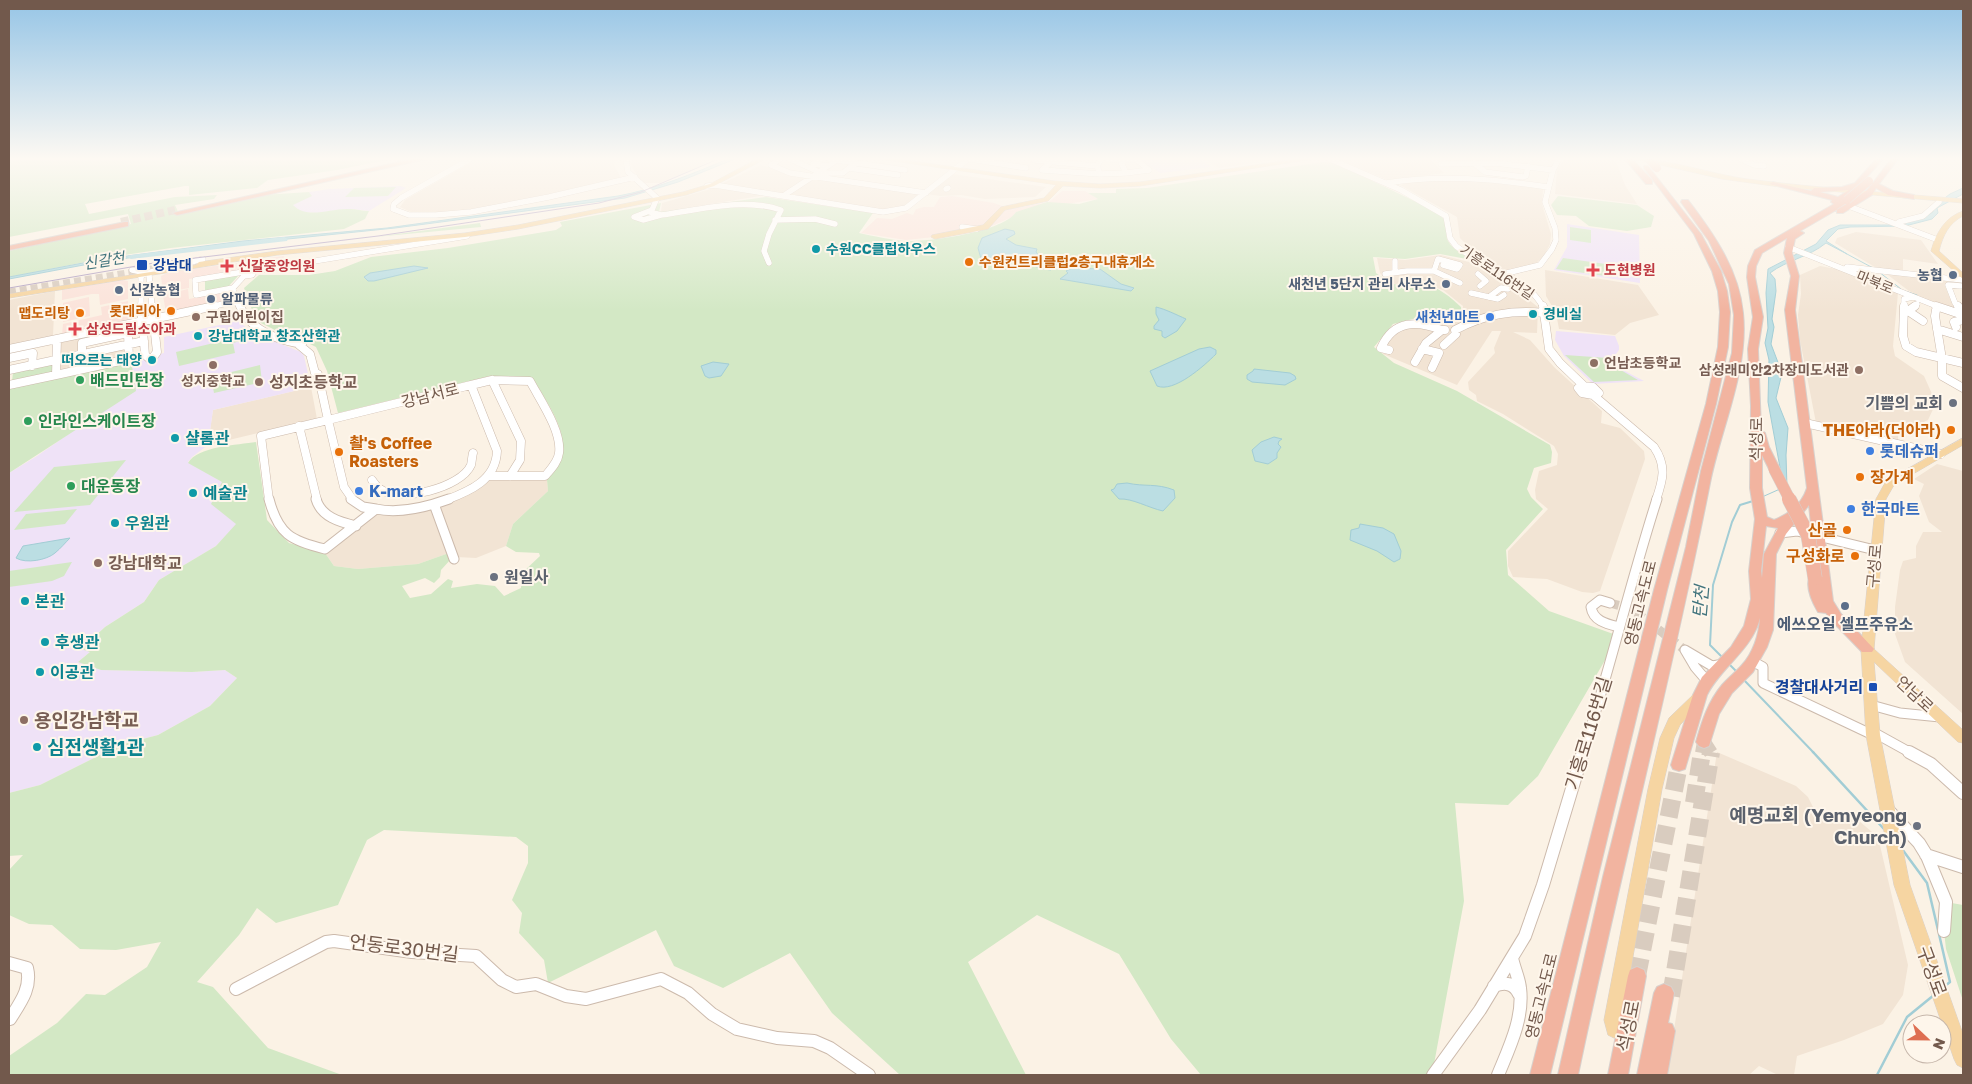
<svg xmlns="http://www.w3.org/2000/svg" width="1972" height="1084" font-family="'Golos Text','Noto Sans KR',sans-serif">
<style>
.residential{fill:#f2e4d4}
.commercial{fill:#fbe3da}
.education{fill:#efe2f7}
.green{fill:#d3e8c5}
.water{fill:#bbdee3;stroke:#a2cdd5}
.lines{fill:none;stroke-linecap:round;stroke-linejoin:round}
.stream-far2{stroke:#a2cdd5;stroke-width:1}
.stream-far1{stroke:#a2cdd5;stroke-width:2}
.stream{stroke:#a2cdd5;stroke-width:2.5}
.river{fill:#bbdee3;fill-rule:evenodd}
.minor-tunnel{stroke:#d9ccbf;stroke-width:9;stroke-dasharray:9 5;stroke-linecap:butt}
.major-tunnel{stroke:#d9ccbf;stroke-width:7;stroke-dasharray:7 4;stroke-linecap:butt}
.highway-tunnel-far2{stroke:#d9ccbf;stroke-width:8;stroke-dasharray:8 4;stroke-linecap:butt}
.highway-tunnel-far1{stroke:#d9ccbf;stroke-width:14;stroke-dasharray:14 7;stroke-linecap:butt}
.highway-tunnel{stroke:#d9ccbf;stroke-width:18;stroke-dasharray:18 9;stroke-linecap:butt}
.minor-far3-casing{stroke:#ccbaac;stroke-width:6}
.minor-far2-casing{stroke:#ccbaac;stroke-width:9}
.minor-far1-casing{stroke:#ccbaac;stroke-width:11}
.minor-casing{stroke:#ccbaac;stroke-width:14}
.major-casing{stroke:#d8d1cd;stroke-width:1}
.highway-casing{stroke:#d8d1cd;stroke-width:2}
.minor-far3{stroke:#fff;stroke-width:5.5}
.minor-far2{stroke:#fff;stroke-width:8}
.minor-far1{stroke:#fff;stroke-width:9}
.minor{stroke:#fff;stroke-width:12}
.major{fill:#f6d5a2;fill-rule:evenodd}
.highway{fill:#f2b4a0;fill-rule:evenodd}
.tram{stroke:#b5a5c4;stroke-width:1}
.highway-bridge-far2-casing{stroke:#d8d1cd;stroke-width:9;stroke-linecap:butt}
.highway-bridge-far1-casing{stroke:#d8d1cd;stroke-width:12;stroke-linecap:butt}
.highway-bridge-casing{stroke:#d8d1cd;stroke-width:15;stroke-linecap:butt}
.highway-bridge-far2{stroke:#f2b4a0;stroke-width:8}
.highway-bridge-far1{stroke:#f2b4a0;stroke-width:11}
.highway-bridge{stroke:#f2b4a0;stroke-width:14}
.culture-dot{fill:#0f9aa8;stroke:#fef6eb;stroke-width:2}
.food-dot{fill:#e8710a;stroke:#fef6eb;stroke-width:2}
.transit-dot{fill:#1a4fb4;stroke:#fef6eb;stroke-width:2}
.health-dot{fill:#e0444e;stroke:#fef6eb;stroke-width:2}
.service-dot{fill:#5c6f8a;stroke:#fef6eb;stroke-width:2}
.education-dot{fill:#8d6e63;stroke:#fef6eb;stroke-width:2}
.shop-dot{fill:#3f7fe0;stroke:#fef6eb;stroke-width:2}
.leisure-dot{fill:#2e9e5b;stroke:#fef6eb;stroke-width:2}
.worship-dot{fill:#6b7280;stroke:#fef6eb;stroke-width:2}
.labels{text-anchor:middle;stroke-width:4;stroke-linejoin:round;paint-order:stroke}
.far-culture-label{font-size:14px;font-weight:bold;fill:#0d838f;stroke:#fef6eb;text-anchor:start}
.far-food-label{font-size:14px;font-weight:bold;fill:#c56008;stroke:#fef6eb;text-anchor:end}
.far-transit-label{font-size:14px;font-weight:bold;fill:#164399;stroke:#fef6eb;text-anchor:start}
.far-health-label{font-size:14px;font-weight:bold;fill:#be3a42;stroke:#fef6eb;text-anchor:start}
.far-street-label{font-size:14px;fill:#72594c;stroke:#fef6eb}
.far-service-label{font-size:14px;font-weight:bold;fill:#4e5e75;stroke:#fef6eb;text-anchor:end}
.far-education-label{font-size:14px;font-weight:bold;fill:#785e54;stroke:#fef6eb;text-anchor:start}
.far-shop-label{font-size:14px;font-weight:bold;fill:#366cbe;stroke:#fef6eb;text-anchor:end}
.far-water-label{font-size:15px;font-style:italic;fill:#43757e;stroke:#fef6eb}
.leisure-label{font-size:16px;font-weight:bold;fill:#27864d;stroke:#fef6eb;text-anchor:start}
.education-label{font-size:16px;font-weight:bold;fill:#785e54;stroke:#fef6eb;text-anchor:start}
.street-label{font-size:16px;fill:#72594c;stroke:#fef6eb}
.worship-label{font-size:16px;font-weight:bold;fill:#5b616d;stroke:#fef6eb;text-anchor:end}
.food-label{font-size:16px;font-weight:bold;fill:#c56008;stroke:#fef6eb;text-anchor:end}
.culture-label{font-size:16px;font-weight:bold;fill:#0d838f;stroke:#fef6eb;text-anchor:start}
.shop-label{font-size:16px;font-weight:bold;fill:#366cbe;stroke:#fef6eb;text-anchor:start}
.service-label{font-size:16px;font-weight:bold;fill:#4e5e75;stroke:#fef6eb}
.transit-label{font-size:16px;font-weight:bold;fill:#164399;stroke:#fef6eb;text-anchor:end}
.water-label{font-size:18px;font-style:italic;fill:#43757e;stroke:#fef6eb}
.near-education-label{font-size:19px;font-weight:bold;fill:#785e54;stroke:#fef6eb;text-anchor:start}
.near-street-label{font-size:19px;fill:#72594c;stroke:#fef6eb}
.near-culture-label{font-size:19px;font-weight:bold;fill:#0d838f;stroke:#fef6eb;text-anchor:start}
.near-worship-label{font-size:19px;font-weight:bold;fill:#5b616d;stroke:#fef6eb;text-anchor:end}
</style>
<rect width="100%" height="100%" fill="#fbf2e5"/>
<path class="residential" d="M477 159H616L614 165 621 178 510 204 447 213 411 212 400 207 405 200Z
M632 159 711 160 689 172 661 183H642L631 166Z
M1204 159H1280L1219 168Z
M1344 159H1430L1444 173 1387 180 1341 160Z
M1564 159 1616 161 1625 185 1637 204 1555 194 1557 170Z
M761 165 788 173 809 177 781 195 721 184Z
M952 174 1046 187 1035 197 1011 198 985 199 961 195 940 196 927 194Z
M814 178 922 193 905 207 884 211 787 196Z
M1428 178H1451L1543 189 1542 204 1551 234 1550 244 1544 256 1536 263 1510 271 1496 267 1472 250 1460 238 1457 217 1400 185Z
M714 188 758 194 760 196 661 212 662 203Z
M1856 232 1921 240 1938 264 1903 259V271L1878 269 1835 243 1837 238Z
M1441 255 1485 266 1538 307 1537 333 1513 332 1530 340 1554 367 1602 411 1601 423 1620 428 1644 451 1645 459 1600 591 1593 593 1582 592 1547 579 1513 577 1508 566V551L1548 509 1536 499 1535 490 1539 471 1557 465 1558 454 1554 446 1503 414 1477 401 1476 395 1469 390 1468 382 1495 353 1494 348 1501 331H1492L1457 385 1383 354 1377 347 1395 326 1419 318 1462 317 1463 306 1443 290 1422 283 1407 285 1395 284 1385 279 1380 273 1377 258 1405 260Z
M1820 266 1842 270 1898 293 1893 346 1895 356 1924 376 1936 403 1928 420 1898 434V441L1816 423 1800 340 1798 315 1801 294 1800 275Z
M1545 270 1638 285 1659 315 1630 323 1615 335 1559 329 1556 313 1546 296Z
M1884 272 1961 282 1963 285 1946 284 1945 286 1951 301 1959 310 1925 299 1909 291Z
M55 291 53 336 9 345V300Z
M126 327 132 329 133 331 81 342 80 354 59 359 60 342Z
M127 345V358L61 373 59 361Z
M311 387 317 419 208 445 213 410Z
M1937 464 1963 471V714L1905 662 1895 634V607L1900 570 1903 561 1916 558V546L1923 532H1942L1929 522 1919 496 1924 484 1914 479Z
M491 478 547 480 548 491 513 524 506 546 476 558 456 557 438 505Z
M430 507 449 553 418 564 358 569 334 566 325 553 379 511Z
M1717 752 1796 786 1808 797 1814 809 1859 821 1878 837 1908 965 1903 995 1883 1024 1844 1040 1797 1056 1794 1075H1778L1759 1066 1749 1075H1667Z"/>
<path class="commercial" d="M1062 191H1085L1098 199 1016 212 1012 217 985 229 962 234 906 240 861 233 877 218 892 219 907 213 913 215 916 209 924 207H934L940 197 952 196 994 203 1010 209 1049 202Z
M284 256 282 264 237 271 239 262Z
M237 263 236 272 189 279V288L163 293 161 276 170 272Z
M123 280 128 281V299L100 305 99 294H92L62 300V290Z
M188 289 189 299 222 292H227L229 299 224 301 166 313 163 295Z
M89 297 90 316 63 322V303Z
M128 301 129 319 62 335 63 324 102 315 101 307Z"/>
<path class="education" d="M1140 159H1200L1211 167 1160 173Z
M401 186 406 188 369 211 351 209 317 213 300 212 292 205 311 195 309 192 330 189Z
M1567 224 1639 235 1640 283 1554 270 1567 247Z
M238 321 252 332 227 338 254 333 301 352 304 356 311 387 213 410 208 445 192 457 188 462 222 482 237 524 216 546 159 580 144 602 105 627 81 648 90 652 78 662 101 670 192 672 225 670 237 678 210 706 158 735 120 745 40 785 9 793V473L37 456 73 431 131 360 164 353V337Z
M1556 331 1615 336 1619 346V350L1616 354 1612 355 1621 369 1644 381 1593 384 1564 356 1555 340Z"/>
<path class="green" d="M9 159H392L337 170 268 180 257 188 189 195V186H185L85 204 89 214 175 197 217 195 214 199 175 205 179 214 263 195 309 192 312 196 293 205C308 220 330 208 349 209 356 209 362 211 369 211L365 219 344 229 171 248 111 257 9 277V251L131 224 128 214 9 237Z
M1323 162 1335 163 1431 209C1437 213 1447 219 1447 227 1447 231 1446 234 1447 239 1451 248 1463 255 1472 260L1440 254 1405 259 1373 257 1376 273C1386 280 1395 287 1408 286 1413 286 1419 283 1424 284 1439 287 1450 297 1461 307L1462 317 1417 318 1393 324 1374 347 1394 363 1457 391 1550 445 1552 452 1551 463 1534 468 1527 489 1531 497 1543 509 1506 550 1508 575 1549 611 1619 636 1538 776 1508 805 1455 803 1464 901 1432 1075H1201L1171 1039 1119 954 1037 915 968 962 1026 1075H900L832 1013 790 953 723 988 674 966 656 930 548 983 544 960 519 933 522 913 512 900 528 863V846L516 837 384 830 367 840 338 905 276 923 257 908 239 935 197 982 213 987 268 1048 342 1075H9V1056L57 1023 86 994 105 995 147 967 161 942 116 950 80 949 52 925 29 924 9 915V870L23 855 9 856V793L40 785 120 745 158 735 210 706 237 678 225 670 192 672 101 670 78 662 90 652 81 649 105 627 144 602 159 580 216 546 236 524 211 504 222 482 188 463C198 446 238 445 256 442L267 520 289 543 325 553 334 566 358 569 418 564 449 553 451 559 441 570 440 577 434 583 425 578 402 586 410 598 431 594 448 579 453 581 451 588 477 584 495 586 504 596 521 588 522 573 540 556 539 553 516 552 506 546 513 524 548 491 547 480C551 473 557 467 560 460 571 433 546 402 534 380L490 376 338 413 327 371 316 347 304 341 318 338 320 335 307 334 293 337 277 331 261 323 254 315 244 288 259 275H309L335 271 371 257 448 248 556 230 562 226 560 222 661 203 659 212 766 197 873 213 859 233C874 236 890 240 905 241 929 242 1003 232 1016 212L1047 202 1079 204 1098 199 1088 193H1116V189L1147 188Z
M396 187 388 196 345 197 354 188Z
M1558 196 1637 205 1654 216 1651 227 1627 231 1589 226 1576 216 1557 215 1551 205Z
M480 223 481 227 375 237Z
M1570 227 1591 230V243L1570 240Z
M1563 258 1613 265 1612 277 1556 269Z
M239 275 228 287 205 291V281Z
M239 337 240 341 233 343 235 353 179 366 176 352Z
M1565 355 1608 358 1619 369 1638 380 1594 382Z
M131 360 136 391 9 473V388Z
M52 363 53 373 12 382 13 372Z
M260 365 262 382 214 393 211 377Z
M126 460 90 505 14 512 54 467Z
M77 509 65 524 14 530 26 514Z
M72 562 64 576 52 581 9 587V571Z
M1946 902 1963 905V1001L1946 949 1944 931Z"/>
<path class="water" d="M728 159H735L678 182 625 198 395 228 220 246 105 261 9 279V277L104 259 243 241 387 228 618 196C656 189 692 174 728 159Z
M1963 188V194L1937 208 1938 213 1932 219 1905 226 1850 227 1838 229 1826 241 1847 254 1826 243C1809 257 1787 260 1770 273L1775 279 1776 291 1772 319 1774 327 1771 344 1782 373 1776 398 1788 428 1786 455 1787 488 1778 490 1783 484 1768 402 1769 360 1765 343 1768 328 1766 293 1768 269 1816 244 1828 230 1840 225H1889L1925 217 1933 212V207L1950 194Z
M1005 229 1014 231 1015 234 1006 239 1016 245 1037 249 1036 252 1043 261 1057 264 1051 270C1034 269 1021 258 1005 257 997 257 990 260 982 262L978 248 982 238Z
M414 266 428 268 374 281H368L364 277 370 273Z
M1072 268 1100 269 1121 284 1134 288 1131 291 1060 279 1068 273 1066 271Z
M1156 307C1165 309 1177 315 1186 319L1177 331 1165 338 1162 336V331L1154 329V326L1159 320 1156 314Z
M1210 347 1216 350V354C1204 366 1174 393 1157 386L1150 371 1199 349Z
M713 362 729 364 721 376 709 378 705 376 701 366Z
M1254 369 1290 373 1295 376 1296 379 1285 385 1252 382 1247 379V375L1253 371Z
M1274 437 1282 439 1279 441 1278 444 1281 447 1277 453V458L1268 464 1255 461 1252 450 1261 442Z
M1127 483C1145 487 1156 483 1174 490L1175 498 1163 511C1149 508 1132 498 1119 499L1111 490 1114 489 1117 484Z
M1360 524 1383 528 1394 534 1401 551 1400 559 1394 562 1377 551 1350 540 1351 530 1359 528Z
M70 538C65 543 61 548 55 553 47 560 26 564 16 558L23 546Z"/>
<g class="lines">
<path class="stream-far2" d="M1847 254 1873 268
M1879 272 1901 289
M1905 291 1917 295
M1762 497 1780 489"/>
<path class="stream-far1" d="M1723 658 1710 645 1713 585 1732 522 1740 505 1753 501
M1728 663 1737 672
M1743 679 1814 753"/>
<path class="stream" d="M1813 752 1884 829
M1902 849 1927 883 1938 930
M1939 934 1950 982 1945 986
M1877 1075 1907 1017 1934 995"/>
<path class="river" d="M284 237 288 239 287 241 131 259 127 257 131 255Z"/>
<path class="minor-tunnel" d="M1610 603 1632 609 1685 650"/>
<path class="major-tunnel" d="M173 268 199 264
M9 292 164 267"/>
<path class="highway-tunnel-far2" d="M121 222 175 210"/>
<path class="highway-tunnel-far1" d="M1704 742 1711 753
M1702 753 1704 742"/>
<path class="highway-tunnel" d="M1694 803 1702 752
M1637 976 1679 765
M1671 996 1711 752"/>
<defs>
<path id="minor-far3" d="M470 159 401 198 394 204 393 209 409 215H436L471 212 549 197 635 177
M626 159 628 172 657 198 652 210 634 217 643 220 661 215 650 212
M780 159 771 165 790 173 926 193
M790 159 819 172 838 159
M821 159 813 164 828 166
M830 159 905 170
M970 159 1026 168
M1054 159 1042 170 1100 174 1097 166
M1108 159 1137 160 1149 170
M1330 159 1401 190 1446 216 1450 238 1456 246C1483 268 1526 275 1543 307
M1741 159 1754 165 1764 166
M1034 160 1097 166 1101 159
M1120 160 1126 173 1149 170
M856 163 849 168 898 175
M1474 163 1485 172 1523 177 1526 176 1528 166
M1441 164 1495 163 1553 170
M819 173H843L849 168
M1100 174 1126 173
M1386 183C1441 174 1494 179 1548 187
M707 186 715 185 783 196 815 175
M946 189 948 188
M783 196 883 212 906 208 968 159
M1852 205 1851 207 1938 240
M661 215C699 210 743 197 781 210L769 234 764 251 769 263
M775 220 815 219 835 224
M1899 222 1923 216 1939 202
M962 227 977 229
M1788 247 1939 307
M1395 261V272
M1443 265 1457 269 1460 265 1438 259 1434 271 1460 283
M1847 267 1963 280
M132 270 147 273
M243 272H254L252 275 244 276 233 288 196 295 195 280Z
M248 272 467 236
M147 273 149 275 152 307
M147 273 203 259
M1385 274 1407 271H1434
M1478 274 1486 281 1480 286
M1503 274 1540 265 1552 249 1556 240 1555 228 1545 202 1553 170 1559 159
M233 288 234 299 240 307
M1471 293 1498 299 1504 295
M1489 297 1501 288 1508 289
M141 307V276L147 273
M209 307 238 301
M1904 307V299L1913 297
M1913 307 1917 304
M1959 307 1955 303 1948 285 1961 286"/>
<path id="minor-far2" d="M141 306 145 355 151 360 157 352 152 306
M240 306C250 330 277 340 302 344
M1543 306 1549 349 1560 363 1583 385
M1904 306 1903 336 1906 346 1916 352 1963 363
M1915 306 1908 311 1923 321
M1936 306 1963 315
M1958 306 1963 312
M1936 310 1935 316 1942 359V376L1963 388
M1956 327 1954 322 1963 320
M1937 329 1963 337
M298 344 310 354 315 373 318 374 328 420
M1444 345 1456 334 1455 330C1485 314 1512 310 1545 313
M9 349 215 306
M1422 349 1439 353 1432 368
M1389 350 1381 348C1394 319 1417 321 1442 330
M9 358 33 353 32 366
M1415 362 1426 343 1442 330H1445
M9 370 144 341
M56 375 129 359 128 333 82 343V355
M492 380 521 441 520 460 510 476
M9 385 56 375 57 339
M471 385 492 380 530 381C540 400 562 431 559 453 558 462 551 469 545 476H489
M1583 386 1593 387 1599 393 1593 395 1582 393 1578 388Z
M1593 395 1654 447C1667 466 1663 480 1656 500
M328 420 344 487 353 500
M328 420 471 385 497 451C496 480 470 491 446 500
M1805 423 1941 454
M299 426 317 500
M372 480C374 483 377 487 380 489 400 503 461 488 471 465 472 461 472 456 473 453
M269 500 261 436 328 420"/>
<path id="minor-far1" d="M269 499C278 534 291 541 325 549L376 509
M316 499C321 517 340 522 356 526
M351 499 363 507 376 509
M434 504 454 559
M376 509C399 514 427 507 449 499
M1780 533 1797 531 1875 550
M1610 603 1600 600 1591 607C1593 621 1607 624 1619 627
M1752 661 1763 667V683L1873 735
M1707 681 1695 667 1685 650 1712 666 1718 665
M1871 705 1900 713 1940 717
M1873 732 1911 753
M1583 753C1610 669 1630 583 1657 499"/>
<path id="minor" d="M1909 752 1931 764 1963 793
M1889 811 1919 843 1927 856 1946 902 1944 931
M1926 855 1963 867
M9 963 27 968C32 988 20 1003 10 1019
M1494 986C1505 982 1514 983 1519 994
M236 989 326 942 334 941 412 952 476 956 502 980 516 987 536 984 566 996 586 999 661 979 688 993 712 1014 737 1029 777 1038 814 1041 830 1048 869 1075
M1433 1075 1480 1010 1525 936 1543 885 1583 752
M1498 1075C1509 1048 1524 1018 1520 988 1519 978 1514 968 1512 958"/>
<path id="major" d="M757 159H765L714 186 686 195 518 229 465 237 277 255 9 298V294L196 265 199 262 277 251 465 233 518 225 683 192 710 184Z
M880 159H899L1054 181 1100 184 1140 182 1295 159H1313L1140 186 1100 188 1063 186 1048 201 1005 210 988 229 935 239 931 237 932 235 983 225 1001 207 1044 198 1056 185Z
M1635 159C1671 159 1711 174 1747 179 1819 188 1891 193 1963 199V203L1773 186 1722 179Z
M1963 211V216C1949 223 1943 235 1939 251L1963 273V279L1931 251C1936 233 1945 217 1963 211Z
M1963 438V445L1894 485 1886 499 1874 649 1963 730V743L1958 742 1874 662 1880 735 1910 885 1963 1034V1068L1957 1065 1954 1059 1894 885 1866 735 1861 649 1876 499 1886 481Z
M1699 692 1704 694 1706 697 1680 725 1674 738 1662 789 1622 1020 1623 1029 1620 1035 1614 1038 1608 1035 1604 1020 1648 789 1660 738 1669 718 1694 694Z"/>
<path id="highway" d="M412 159H426L177 215 173 213Z
M1625 159H1632L1652 180V184H1646Z
M1876 159H1883L1848 198 1851 200 1850 202 1800 231 1804 233 1795 239 1792 253 1799 276 1795 310 1833 601 1841 614 1874 649 1872 652H1862L1831 620 1826 613 1818 612C1812 602 1805 586 1810 575L1816 574 1809 505 1786 534 1776 554 1773 630 1767 647 1753 672 1732 693 1719 714 1709 746 1704 748 1699 746 1696 742C1702 721 1708 702 1722 685 1728 678 1736 672 1742 665 1753 653 1759 635 1760 618 1752 650 1721 667 1707 695L1685 769 1679 771 1673 769 1671 765 1693 695 1702 677 1731 647 1744 626 1751 599 1749 571 1755 519 1750 488 1751 406 1748 349 1753 317 1747 277 1748 266 1755 250 1834 204 1831 202 1832 200 1769 184 1773 182 1811 191 1814 188 1842 187 1855 183ZM1849 190 1838 197 1820 192ZM1787 238 1784 253 1791 276 1785 310 1807 488C1802 504 1789 514 1774 520L1767 517 1762 488V455L1770 471 1774 472 1780 469 1769 447 1765 433 1761 430 1758 349 1763 317 1755 277 1756 266 1762 253ZM1766 526 1778 528 1764 554 1762 578 1761 571Z
M1891 159H1898L1879 184 1893 191 1914 195V199L1888 195 1876 188 1872 195 1843 213H1837V209L1866 191 1870 187H1865V183H1873Z
M1644 166H1648L1701 234 1721 271 1727 291 1730 312 1728 347 1716 404 1667 590 1550 1075H1530L1654 590 1706 404 1718 347 1720 312 1718 291 1712 271 1694 234 1644 168Z
M1682 200H1688C1714 234 1739 270 1743 313 1749 370 1721 428 1710 483 1671 681 1619 877 1578 1075H1558L1603 877 1686 547 1701 471 1732 353 1734 315 1729 284 1709 241 1681 202Z
M125 222H128V226L9 250V246Z
M1637 967 1644 970 1646 976 1628 1075H1608L1628 976 1630 970Z
M1664 984 1671 987 1674 993 1668 1023 1672 1024 1675 1031 1667 1075H1637L1654 993 1657 987Z"/>
</defs>
<use href="#minor-far3" class="minor-far3-casing"/>
<use href="#minor-far2" class="minor-far2-casing"/>
<use href="#minor-far1" class="minor-far1-casing"/>
<use href="#minor" class="minor-casing"/>
<use href="#major" class="major-casing"/>
<use href="#highway" class="highway-casing"/>
<use href="#minor-far3" class="minor-far3"/>
<use href="#minor-far2" class="minor-far2"/>
<use href="#minor-far1" class="minor-far1"/>
<use href="#minor" class="minor"/>
<use href="#major" class="major"/>
<use href="#highway" class="highway"/>
<path class="tram" d="M9 288 154 263 378 236 599 203 641 192 718 159"/>
<defs>
<path id="highway-bridge-far2" d="M1649 159 1657 168
M1847 200 1869 181"/>
<path id="highway-bridge-far1" d="M1774 469 1790 500"/>
<path id="highway-bridge" d="M1789 499 1808 535 1815 578"/>
</defs>
<use href="#highway-bridge-far2" class="highway-bridge-far2-casing"/>
<use href="#highway-bridge-far1" class="highway-bridge-far1-casing"/>
<use href="#highway-bridge" class="highway-bridge-casing"/>
<use href="#highway-bridge-far2" class="highway-bridge-far2"/>
<use href="#highway-bridge-far1" class="highway-bridge-far1"/>
<use href="#highway-bridge" class="highway-bridge"/>
</g>
<linearGradient id="sky" x2="0" y2="1"><stop stop-color="#96c5e6"/><stop offset="0.51" stop-color="#fdf9f3"/><stop offset="1" stop-color="#fdf9f3" stop-opacity="0"/></linearGradient>
<rect width="1972" height="311" fill="url(#sky)"/>
<g class="culture-dot">
<circle cx="816" cy="249" r="5"/>
<circle cx="1533" cy="314" r="5"/>
<circle cx="198" cy="336" r="5"/>
<circle cx="152" cy="360" r="5"/>
<circle cx="175" cy="438" r="5"/>
<circle cx="193" cy="493" r="5"/>
<circle cx="115" cy="523" r="5"/>
<circle cx="25" cy="601" r="5"/>
<circle cx="45" cy="642" r="5"/>
<circle cx="40" cy="672" r="5"/>
<circle cx="37" cy="747" r="5"/>
</g>
<g class="food-dot">
<circle cx="969" cy="262" r="5"/>
<circle cx="171" cy="311" r="5"/>
<circle cx="80" cy="313" r="5"/>
<circle cx="1951" cy="430" r="5"/>
<circle cx="339" cy="452" r="5"/>
<circle cx="1860" cy="477" r="5"/>
<circle cx="1847" cy="530" r="5"/>
<circle cx="1855" cy="556" r="5"/>
</g>
<g class="transit-dot">
<rect x="136" y="259" width="12" height="12" rx="2.5"/>
<rect x="1868" y="682" width="10" height="10" rx="2.5"/>
</g>
<g class="health-dot">
<path d="M224.5 258.5h5v5h5v5h-5v5h-5v-5h-5v-5h5z"/>
<path d="M1590.5 262.5h5v5h5v5h-5v5h-5v-5h-5v-5h5z"/>
<path d="M72.5 321.5h5v5h5v5h-5v5h-5v-5h-5v-5h5z"/>
</g>
<g class="service-dot">
<circle cx="1953" cy="275" r="5"/>
<circle cx="1446" cy="284" r="5"/>
<circle cx="119" cy="290" r="5"/>
<circle cx="211" cy="299" r="5"/>
<circle cx="1845" cy="606" r="5"/>
</g>
<g class="education-dot">
<circle cx="196" cy="317" r="5"/>
<circle cx="1594" cy="363" r="5"/>
<circle cx="213" cy="365" r="5"/>
<circle cx="1859" cy="370" r="5"/>
<circle cx="259" cy="382" r="5"/>
<circle cx="98" cy="563" r="5"/>
<circle cx="24" cy="720" r="5"/>
</g>
<g class="shop-dot">
<circle cx="1490" cy="317" r="5"/>
<circle cx="1870" cy="451" r="5"/>
<circle cx="359" cy="491" r="5"/>
<circle cx="1851" cy="509" r="5"/>
</g>
<g class="leisure-dot">
<circle cx="80" cy="380" r="5"/>
<circle cx="28" cy="421" r="5"/>
<circle cx="71" cy="486" r="5"/>
</g>
<g class="worship-dot">
<circle cx="1953" cy="403" r="5"/>
<circle cx="494" cy="577" r="5"/>
<circle cx="1917" cy="826" r="5"/>
</g>
<g class="labels">
<g class="far-culture-label">
<text x="826" y="254">수원CC클럽하우스</text>
<text x="1543" y="319">경비실</text>
<text x="208" y="341">강남대학교 창조산학관</text>
<text x="142" y="365" text-anchor="end">떠오르는 태양</text>
</g>
<g class="far-food-label">
<text x="979" y="267" text-anchor="start">수원컨트리클럽2층구내휴게소</text>
<text x="161" y="316">롯데리아</text>
<text x="70" y="318">맵도리탕</text>
</g>
<g class="far-transit-label">
<text x="153" y="270">강남대</text>
</g>
<g class="far-health-label">
<text x="238" y="271">신갈중앙의원</text>
<text x="1604" y="275">도현병원</text>
<text x="86" y="334">삼성드림소아과</text>
</g>
<g class="far-street-label">
<text transform="translate(1497 272) rotate(34)" y="5">기흥로116번길</text>
<text transform="translate(1875 282) rotate(22)" y="5">마북로</text>
</g>
<g class="far-service-label">
<text x="1943" y="280">농협</text>
<text x="1436" y="289">새천년 5단지 관리 사무소</text>
<text x="129" y="295" text-anchor="start">신갈농협</text>
<text x="221" y="304" text-anchor="start">알파물류</text>
</g>
<g class="far-education-label">
<text x="206" y="322">구립어린이집</text>
<text x="1604" y="368">언남초등학교</text>
<text x="1849" y="375" text-anchor="end">삼성래미안2차장미도서관</text>
<text x="213" y="386" text-anchor="middle">성지중학교</text>
</g>
<g class="far-shop-label">
<text x="1480" y="322">새천년마트</text>
</g>
<g class="far-water-label">
<text transform="translate(104 261) rotate(-9)" y="5">신갈천</text>
</g>
<g class="leisure-label">
<text x="90" y="386">배드민턴장</text>
<text x="38" y="427">인라인스케이트장</text>
<text x="81" y="492">대운동장</text>
</g>
<g class="education-label">
<text x="269" y="388">성지초등학교</text>
<text x="108" y="569">강남대학교</text>
</g>
<g class="street-label">
<text transform="translate(430 395) rotate(-14)" y="6">강남서로</text>
<text transform="translate(1756 439) rotate(-89)" y="6">석성로</text>
<text transform="translate(1874 566) rotate(-85)" y="6">구성로</text>
<text transform="translate(1640 603) rotate(-76)" y="6">영동고속도로</text>
<text transform="translate(1915 694) rotate(43)" y="6">언남로</text>
<text transform="translate(1541 996) rotate(-76)" y="6">영동고속도로</text>
</g>
<g class="worship-label">
<text x="1943" y="409">기쁨의 교회</text>
<text x="504" y="583" text-anchor="start">원일사</text>
</g>
<g class="food-label">
<text x="1941" y="436">THE아라(더아라)</text>
<text x="349" y="449" text-anchor="start">촬's Coffee<tspan x="349" dy="18">Roasters</tspan></text>
<text x="1870" y="483" text-anchor="start">장가계</text>
<text x="1837" y="536">산골</text>
<text x="1845" y="562">구성화로</text>
</g>
<g class="culture-label">
<text x="185" y="444">샬롬관</text>
<text x="203" y="499">예술관</text>
<text x="125" y="529">우원관</text>
<text x="35" y="607">본관</text>
<text x="55" y="648">후생관</text>
<text x="50" y="678">이공관</text>
</g>
<g class="shop-label">
<text x="1880" y="457">롯데슈퍼</text>
<text x="369" y="497">K-mart</text>
<text x="1861" y="515">한국마트</text>
</g>
<g class="service-label">
<text x="1845" y="630">에쓰오일 셀프주유소</text>
</g>
<g class="transit-label">
<text x="1863" y="693">경찰대사거리</text>
</g>
<g class="water-label">
<text transform="translate(1701 602) rotate(-85)" y="6">탄천</text>
</g>
<g class="near-education-label">
<text x="34" y="727">용인강남학교</text>
</g>
<g class="near-street-label">
<text transform="translate(1588 733) rotate(-73)" y="7">기흥로116번길</text>
<text transform="translate(404 948) rotate(7)" y="7">언동로30번길</text>
<text transform="translate(1932 971) rotate(70)" y="7">구성로</text>
<text transform="translate(1628 1026) rotate(-79)" y="7">석성로</text>
</g>
<g class="near-culture-label">
<text x="47" y="754">심전생활1관</text>
</g>
<g class="near-worship-label">
<text x="1907" y="822">예명교회 (Yemyeong<tspan x="1907" dy="22">Church)</tspan></text>
</g>
</g>
<rect width="1972" height="1084" fill="none" stroke="#72594c" stroke-width="20"/>
<g transform="translate(1927 1039) rotate(112)"><circle r="24" fill="#fef6eb" stroke="#c6b7ab"/>
<path d="M0-4L9 19L0 12L-9 19Z" fill="#de6f52"/>
<text y="-8" font-size="14" font-weight="bold" text-anchor="middle" fill="#72594c">N</text>
</g>
</svg>
